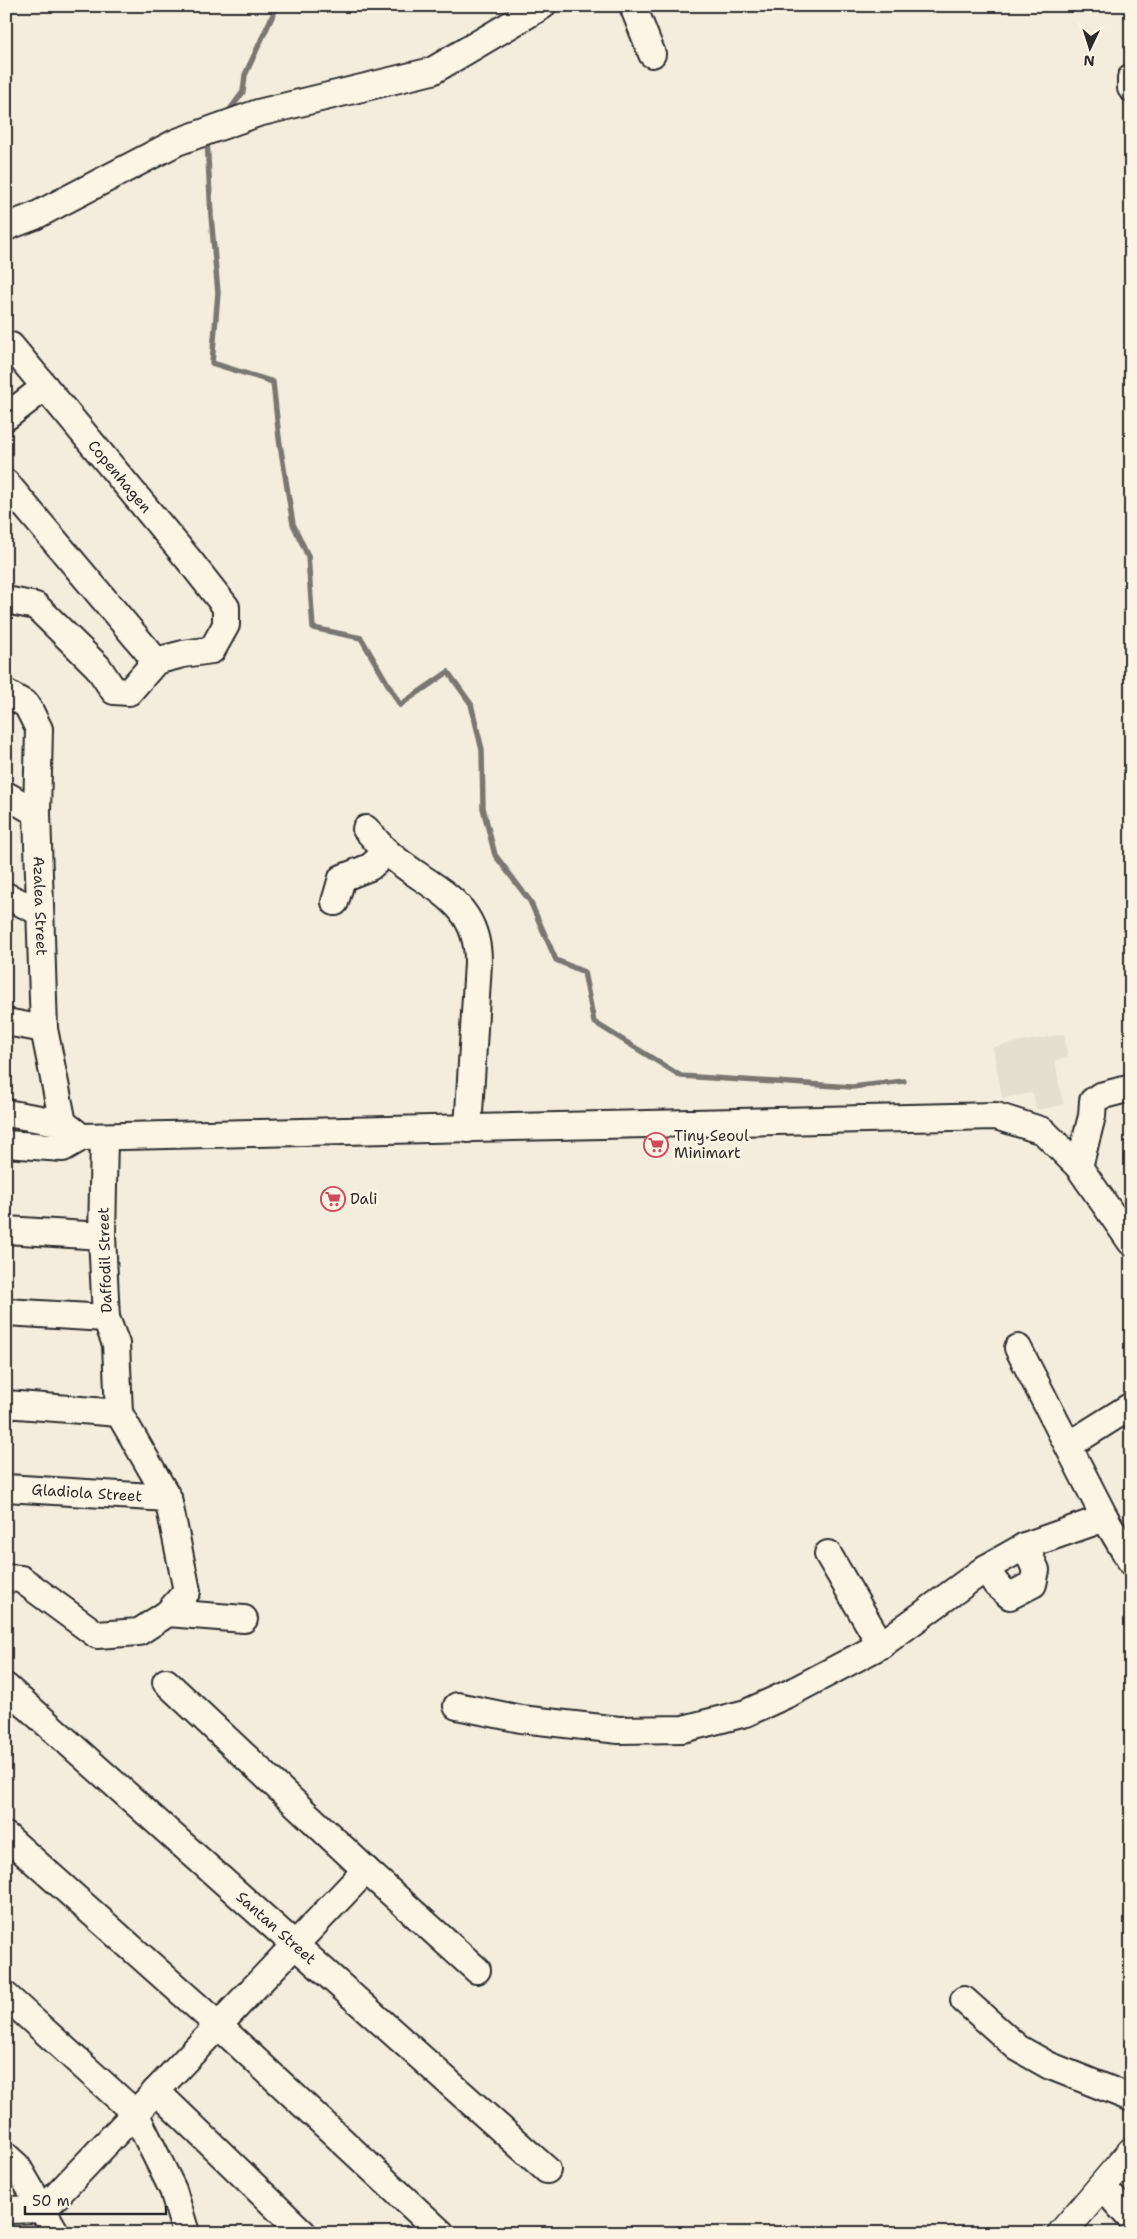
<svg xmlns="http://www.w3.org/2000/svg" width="1137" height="2239" font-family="'Shantell Sans',sans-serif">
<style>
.built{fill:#e5dfd0}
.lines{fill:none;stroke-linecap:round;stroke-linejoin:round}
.stream{stroke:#7a7771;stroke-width:5.5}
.minor-casing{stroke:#2b2b2b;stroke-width:30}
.major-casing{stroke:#2b2b2b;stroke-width:31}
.minor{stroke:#fcf5e5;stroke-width:26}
.major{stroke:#fcf5e5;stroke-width:28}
.labels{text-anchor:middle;stroke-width:5;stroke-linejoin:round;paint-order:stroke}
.street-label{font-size:15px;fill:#2b2b2b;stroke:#fcf5e5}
.poi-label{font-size:15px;fill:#2b2b2b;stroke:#fcf5e5;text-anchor:start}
</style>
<rect width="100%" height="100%" fill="#f4edde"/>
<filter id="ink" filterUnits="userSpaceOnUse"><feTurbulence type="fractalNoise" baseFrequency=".02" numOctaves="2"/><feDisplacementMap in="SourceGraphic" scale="10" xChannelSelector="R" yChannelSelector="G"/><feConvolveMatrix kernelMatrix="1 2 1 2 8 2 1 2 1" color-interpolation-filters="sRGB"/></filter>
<g filter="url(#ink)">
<path class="built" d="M1064 1034 1068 1058 1055 1060 1063 1105 1036 1110 1033 1093 1002 1098 993 1047Z"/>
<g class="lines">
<path class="stream" d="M226 115 243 92 245 75 277 6
M207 138 211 216 218 293 212 363 273 382 279 438 293 524 308 556 313 628 361 638 400 705 448 672 471 704 482 750 483 808 495 855 530 901 556 960 584 972 594 1022 681 1076 852 1087 904 1081"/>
<defs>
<g id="minor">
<path d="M633 6 652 54"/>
<path d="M1131 78V88"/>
<path d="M6 227 35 216 177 142 258 113 432 71 542 6"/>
<path id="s1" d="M6 345 11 346 189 560 226 607V625L212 650 183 654 156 661 129 692 114 691 98 667 36 606 6 600"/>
<path d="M6 417 45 387"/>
<path d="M6 483 156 661"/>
<path id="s2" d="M6 693 27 705 39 729 37 813 44 1029 63 1123"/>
<path d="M6 795 37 813"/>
<path d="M366 829C373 836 379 845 387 852 427 888 479 898 478 963L468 1129"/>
<path d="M6 896 40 912"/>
<path d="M335 902 342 878 370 867 387 852"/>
<path d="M6 1022 44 1029"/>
<path d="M6 1113 63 1123 75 1132"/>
<path d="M82 1137 996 1116 1043 1131 1079 1167 1131 1242"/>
<path d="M6 1144 63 1148 82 1137"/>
<path d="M1079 1167 1092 1116 1093 1101 1100 1096 1131 1088"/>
<path d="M6 1230 102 1236"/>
<path d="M6 1312 106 1318"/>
<path d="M1018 1348 1105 1518"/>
<path d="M6 1404 119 1413"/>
<path d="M1069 1445 1131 1406"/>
<path id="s3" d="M6 1488 168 1498"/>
<path d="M828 1554 881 1645"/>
<path d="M986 1568 996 1584 1010 1596 1033 1584 1036 1570 1025 1546"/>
<path d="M6 1578 21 1579 97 1635 139 1632 168 1613 187 1591 168 1498 119 1413 116 1344 106 1318 102 1236 104 1137"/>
<path d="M168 1613 244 1619"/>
<path d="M166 1682 366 1870 477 1970"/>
<path id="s4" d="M6 1687 547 2170"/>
<path d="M457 1706 521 1719 619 1730 683 1729 746 1713 790 1693 881 1645 986 1568 1025 1546 1105 1518 1131 1562"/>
<path d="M6 1836 218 2025 441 2233"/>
<path d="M6 1996 135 2113 173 2190 186 2233"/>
<path d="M964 2000 1018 2048 1048 2065 1131 2098"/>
<path d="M156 2091 303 2233"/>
<path d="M6 2156 17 2166 56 2233"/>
<path d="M1102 2186 1131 2219"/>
<path d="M6 2210 44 2209 366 1870"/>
</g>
<path id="major" d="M1062 2233 1131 2152"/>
</defs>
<use href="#minor" class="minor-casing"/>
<use href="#major" class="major-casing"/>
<use href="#minor" class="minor"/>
<use href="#major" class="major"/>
</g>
</g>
<defs>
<symbol id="supermarket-ring" viewBox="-11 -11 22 22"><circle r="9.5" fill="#fcf5e5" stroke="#d1495b" stroke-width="1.5"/><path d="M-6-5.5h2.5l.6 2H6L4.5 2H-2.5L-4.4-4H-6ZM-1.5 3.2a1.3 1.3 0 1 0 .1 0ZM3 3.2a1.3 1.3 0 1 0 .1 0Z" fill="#d1495b"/></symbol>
</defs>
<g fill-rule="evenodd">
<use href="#supermarket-ring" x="642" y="1131" width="28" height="28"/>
<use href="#supermarket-ring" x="319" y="1185" width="28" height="28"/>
</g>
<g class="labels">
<g class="street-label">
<text dy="5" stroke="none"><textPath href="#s1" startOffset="175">Copenhagen</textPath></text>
<text dy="5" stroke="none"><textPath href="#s2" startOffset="228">Azalea Street</textPath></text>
<text transform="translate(105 1260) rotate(-92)" y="5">Daffodil Street</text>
<text dy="5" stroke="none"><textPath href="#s3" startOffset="81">Gladiola Street</textPath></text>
<text dy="5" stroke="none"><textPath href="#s4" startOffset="362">Santan Street</textPath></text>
</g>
<g class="poi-label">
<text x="674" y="1141">Tiny Seoul<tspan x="674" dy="17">Minimart</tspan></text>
<text x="350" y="1204">Dali</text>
</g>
</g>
<rect width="1137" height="2239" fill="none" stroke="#fcf5e5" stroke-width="25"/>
<rect x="12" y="12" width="1112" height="2214" fill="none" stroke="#2b2b2b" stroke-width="2" filter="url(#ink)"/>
<g transform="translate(1090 48) rotate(184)" stroke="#fcf5e5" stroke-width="4" paint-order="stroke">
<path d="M0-4L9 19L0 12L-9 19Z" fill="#2b2b2b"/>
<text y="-8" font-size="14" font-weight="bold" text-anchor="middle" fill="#2b2b2b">N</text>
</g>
<path d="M25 2206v8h141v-8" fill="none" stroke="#2b2b2b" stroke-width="2.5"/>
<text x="32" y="2206" font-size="15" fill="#2b2b2b" stroke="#fcf5e5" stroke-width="4" paint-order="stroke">50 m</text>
</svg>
